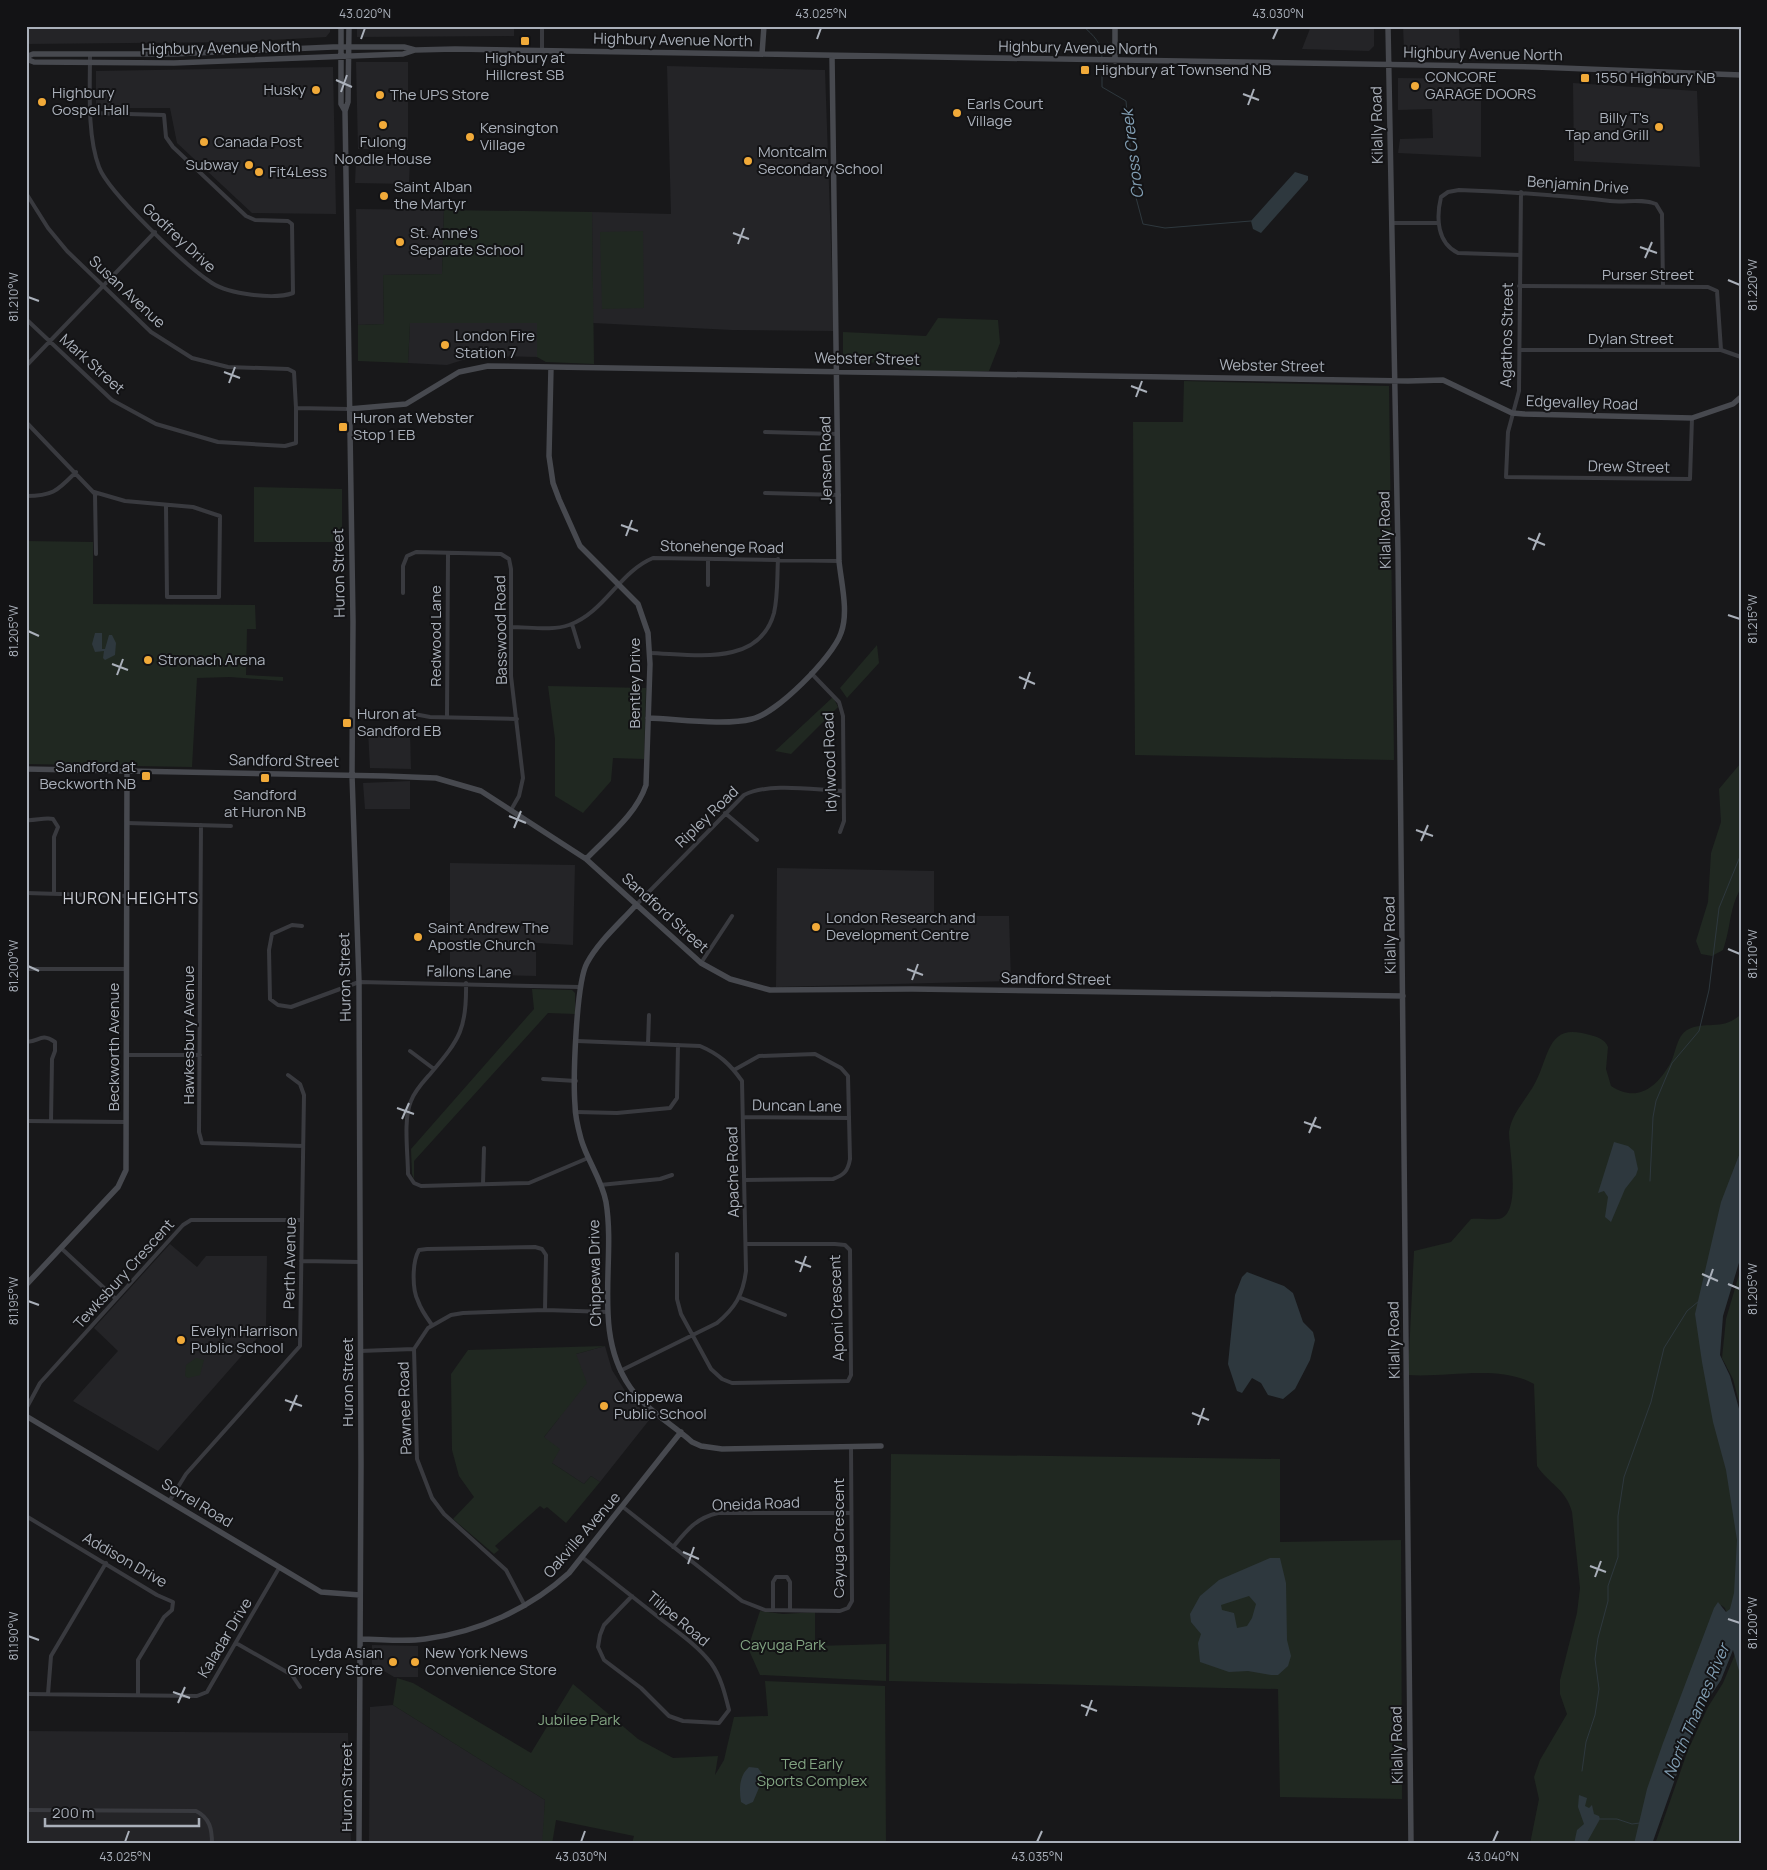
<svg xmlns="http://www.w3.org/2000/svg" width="1767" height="1870" font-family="Manrope,sans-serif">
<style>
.built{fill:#242427}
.green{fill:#202821}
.water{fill:#2e383e;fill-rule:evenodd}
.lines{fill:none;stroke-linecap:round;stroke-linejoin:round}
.stream{stroke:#2e383e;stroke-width:1}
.street{stroke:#393a3f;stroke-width:4}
.secondary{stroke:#47494f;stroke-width:5.5}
.ticks{fill:none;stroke:#aab0ba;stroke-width:2}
.poi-dot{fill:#f1aa39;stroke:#131315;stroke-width:2}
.labels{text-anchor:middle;stroke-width:4;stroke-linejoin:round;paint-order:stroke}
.street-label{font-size:15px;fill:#aab0ba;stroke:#131315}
.poi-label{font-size:15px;fill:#aab0ba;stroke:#131315;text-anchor:start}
.park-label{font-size:15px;fill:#82a482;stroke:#131315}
.water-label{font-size:16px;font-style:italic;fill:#829fb4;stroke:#131315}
.neighbourhood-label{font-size:16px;letter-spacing:1px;fill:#cbced6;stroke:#131315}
.neatline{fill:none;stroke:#aab0ba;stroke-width:2}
.ticks-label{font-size:12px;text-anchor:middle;fill:#aab0ba}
</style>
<rect width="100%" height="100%" fill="#18181a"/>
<path class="built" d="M26 26H330V32L326 37 236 42 26 44Z
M357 26H514V36L357 37Z
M1311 26H1374V46L1369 51 1302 49Z
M1403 26H1459L1460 50H1404Z
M356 62H408V150L358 149Z
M667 66 825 70 834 331 732 330 593 323 592 212 671 214Z
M333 67 336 214 252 213 177 143 170 108H96V71Z
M1398 78 1481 79V157L1398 153 1400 139 1433 138 1432 109 1398 110Z
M1573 83 1697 91 1700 167 1574 161Z
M356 159 410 160 409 184 355 183Z
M356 209 444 210 442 274 383 275 384 324 358 325Z
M410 323H537V357L493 356 466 359 447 365 408 363Z
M368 731 410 732 411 769 370 768Z
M410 781V809H365L363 783Z
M450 863 575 865 573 945 536 943V976L450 974Z
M777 868 934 871V916H1009L1011 981 776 987Z
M170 1244 197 1267 206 1256H267L266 1328 158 1451 73 1401 118 1351 94 1328Z
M605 1346 612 1370 627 1394 650 1419 600 1482 591 1476 584 1484 552 1463 544 1437 559 1418 576 1354Z
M372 1645 418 1646V1677H394L372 1664Z
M393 1705 545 1800 543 1844H369L370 1707Z
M26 1731 348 1733 351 1844H26Z"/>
<path class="green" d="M444 210 592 212 594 364 546 362 537 357V323H410L408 363 358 361V325L384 324 383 275 442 274Z
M643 231 644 308 602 309 600 232Z
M938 318 998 320 1000 343 989 371 920 373 888 361 869 363 843 360V332L926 336Z
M1184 381 1389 386 1394 760 1135 755 1133 422H1183Z
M254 487 342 489V542H254Z
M26 541 93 542V604L255 605 256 629H247L246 675 283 677V681L230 677 197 678 192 767 26 764Z
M877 645 879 663 847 698 840 688Z
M548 686 646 688 644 759 613 758 611 781 583 813 555 796V739Z
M833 697 838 707 791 754 775 751Z
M1741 759V888C1729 908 1731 928 1723 950L1712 956 1701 954 1696 941 1708 902 1711 853 1721 822 1719 789 1740 764Z
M532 989 572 990 575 993V1014L548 1013 414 1161V1179L412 1174 411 1149 534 1009Z
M1741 1014V1155L1711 1263 1728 1473 1739 1543 1736 1596 1732 1611 1727 1614 1725 1608 1721 1605 1636 1844H1530L1539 1799 1534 1777 1540 1760 1567 1714 1560 1694V1680L1577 1613 1580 1588 1572 1512C1566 1489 1549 1484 1537 1466L1534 1384C1499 1364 1446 1378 1408 1375L1414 1251 1451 1242 1471 1219C1480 1218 1495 1221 1502 1218 1521 1209 1509 1149 1509 1132 1512 1113 1525 1101 1534 1085 1550 1057 1546 1021 1590 1035 1597 1037 1605 1039 1608 1047L1606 1069 1611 1086C1637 1103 1656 1088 1670 1064 1676 1054 1676 1037 1687 1030 1704 1020 1723 1032 1741 1014Z
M1741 1268V1410L1733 1379 1722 1358 1726 1319Z
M605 1346 576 1354 587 1383 544 1437 560 1449 552 1463 584 1484 591 1476 600 1482 566 1523 547 1507 544 1509 540 1506 495 1546 499 1550 494 1554 453 1519 474 1497 459 1476 452 1450 451 1374 468 1350Z
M196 1358 204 1360 200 1375 188 1378 185 1376 186 1365Z
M891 1454 1280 1459V1542L1401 1540 1402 1799 1280 1797 1278 1689 889 1681Z
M760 1611 783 1614 815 1612V1646L886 1644V1681L760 1675 748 1648Z
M1736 1652 1741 1674V1844H1655L1688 1750 1708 1707 1723 1683Z
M397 1678 413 1683 531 1753 573 1684 638 1739 673 1758 718 1756 715 1775 724 1760 734 1717 768 1716 765 1681 885 1686 886 1844H632L634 1836 556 1820 552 1844H542L545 1800 393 1705Z"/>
<path class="water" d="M1295 172 1308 176V180L1261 233 1253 229 1251 221Z
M95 633H102V649H105L109 635H112L116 643 115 655 105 660 103 658 104 651 95 652 92 644Z
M1614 1142 1628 1146 1634 1151 1638 1169 1636 1175 1625 1189 1611 1222 1605 1217 1608 1197 1604 1191 1598 1193Z
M1741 1150V1256L1723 1316 1720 1355 1730 1376 1741 1416V1666L1739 1671 1733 1650 1721 1680 1705 1704 1686 1748 1652 1844H1634L1647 1789 1663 1743 1714 1608 1718 1602 1726 1612 1730 1609 1734 1593 1737 1540 1726 1470 1713 1422 1702 1362 1695 1314 1721 1202Z
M1247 1272 1284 1286 1293 1293 1303 1322 1313 1332 1315 1340 1310 1360 1295 1389 1283 1399 1268 1395 1261 1383 1252 1378 1242 1393 1237 1391 1228 1364 1235 1295 1242 1277Z
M1270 1558H1280L1286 1583 1287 1640 1291 1656 1288 1666 1278 1675H1271L1248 1671 1229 1672 1200 1662 1198 1643 1201 1634 1191 1622 1190 1614 1200 1596 1219 1580ZM1249 1596 1256 1604 1252 1618 1247 1626 1237 1628 1234 1613 1222 1610 1221 1605Z
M749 1767 758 1768 764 1776 753 1802 746 1805 741 1802C739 1789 739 1776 749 1767Z
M1579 1795 1587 1798 1585 1806 1589 1808 1592 1805 1594 1814 1599 1816 1600 1819 1586 1844H1574L1577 1830 1584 1824 1578 1807Z"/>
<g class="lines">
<path class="stream" d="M1083 26C1094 36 1102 43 1102 58
M1102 62V87L1126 101 1134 190 1143 224 1165 228 1251 221
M1650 1181 1653 1117 1656 1101 1672 1063 1699 1031 1709 990 1719 908 1741 854
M1582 1771 1586 1742 1595 1715 1599 1689 1595 1659 1598 1638 1608 1601V1586L1618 1557V1516L1624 1477 1651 1402 1664 1348 1687 1311 1699 1301
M1600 1819H1617L1632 1824 1640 1823"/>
<path class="street" d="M1713 26 1741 28
M542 51V26
M90 54C90 88 87 136 99 167 108 192 187 267 212 283 229 294 274 300 293 293L292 224 288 221 255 220 246 216 173 147 166 137 164 115 92 113
M1521 192 1519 391 1508 432 1506 477 1690 479 1692 418
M26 193 48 228 67 251 151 332 192 358 228 367 288 369 294 372 296 408
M1392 223H1439
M1520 255 1458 253C1437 243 1436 218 1441 197L1448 192 1459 190C1510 192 1560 195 1610 201 1625 203 1641 198 1656 204L1662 214 1663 287
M1519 286 1708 287 1717 291 1721 350
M26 319 112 400 156 424 218 442 285 446 296 443V408L349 409
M1520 350H1721L1741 357
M26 366 155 232
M26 422 95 494 96 554
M765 432 837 434
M94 492 125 501 193 507 220 516 219 597H167L166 506
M765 493 839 495
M26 496C53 496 57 491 76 472
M708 585V560
M403 593V566L407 556 416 552 501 554 509 559 511 569V676L523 778 519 796 511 810
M572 624 579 647
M511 627C529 627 553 631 569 625 605 612 619 572 653 558L839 561
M649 653C692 654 759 668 774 613 778 596 777 577 778 559
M811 673 839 702 843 716 844 821 840 832
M414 714 430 717 517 719
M447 717 448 554
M725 813 757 840
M26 820C35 821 45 817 53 819L58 827 54 837V893
M127 823 231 826
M201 825 199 1132 202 1143 303 1146
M26 893 127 896
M636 905 744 795C770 782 814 790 843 791
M302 926 292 925 272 934 269 950 270 999 278 1005 291 1007 359 982 579 987
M701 963 732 916
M26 969H127
M466 983C467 1028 460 1039 431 1073 424 1081 415 1090 411 1101 403 1119 408 1154 408 1174L414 1183 421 1186 529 1183 588 1158
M577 1041 700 1046C719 1054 730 1064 742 1081L746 1271C743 1295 735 1308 717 1323L620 1371
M26 1042C40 1042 40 1032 55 1042V1051L52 1059 51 1121
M648 1044 649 1015
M410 1051 434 1069
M126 1055H200
M734 1070 759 1056 815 1054 841 1068 848 1076 850 1159C848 1171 844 1175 833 1179L745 1180
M543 1079 576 1081
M576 1112 617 1113 670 1108 677 1098 678 1045
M744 1117 849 1118
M26 1121 126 1122
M483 1184 484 1148
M600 1185 660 1179 672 1175
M61 1248 116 1299
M677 1254V1299L681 1314 711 1369 722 1379 732 1383 848 1381 851 1375 850 1250 845 1245 835 1244H746
M301 1261 360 1262
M741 1298 785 1315
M432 1325C427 1318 421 1310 418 1301 412 1289 412 1262 419 1250L427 1249 535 1247 542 1249 546 1255 545 1310
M360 1351 414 1349
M26 1409 40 1383 183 1225 191 1220H302
M170 1500 186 1474 300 1346 304 1095 300 1084 288 1075
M623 1507 742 1601 765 1610 840 1611 848 1608 852 1601 851 1447
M26 1516 157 1595 173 1602 172 1610 164 1617 138 1660V1695
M673 1547C687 1530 696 1518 718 1513H851
M582 1557C609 1578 635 1599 662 1620 679 1633 698 1646 711 1663 721 1677 725 1694 729 1710L719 1723 683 1721 669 1716 641 1688 604 1660 598 1647 600 1635 604 1625 632 1596
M525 1606 506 1570 444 1514 432 1498 417 1459 414 1349 428 1328 451 1315 463 1313 545 1310 608 1312
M773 1610V1582L776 1577H787L790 1582V1610
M236 1643 292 1675 300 1687
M26 1694 197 1696 207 1692 279 1568
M48 1694 51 1656 106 1563
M26 1810 196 1811C210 1818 212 1829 212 1844"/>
<path class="secondary" d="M341 26V104L345 111
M349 26 348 102 345 111 353 622 352 775 359 982 361 1464 359 1844
M1388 26 1398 552 1411 1844
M762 54 764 26
M26 57 33 54H173L333 47H404L415 50
M26 59 34 62 174 63 403 54 415 50 455 49 1536 67 1741 75
M1115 61V26
M551 367 549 456 553 483 559 499 580 546 638 604 648 633 650 664 646 785C636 815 608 836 586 859
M349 409 406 404 459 372 488 366 1408 381 1443 380 1512 413 1524 414 1692 418 1733 404 1741 397
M648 718C678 719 724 726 752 719 776 714 833 657 841 633 849 612 841 582 839 561L832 56
M26 769 385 776 436 778 481 791 586 859 701 963 730 979 770 990 912 989 1403 996
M636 905C619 924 599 941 587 963 576 983 573 1079 575 1105 575 1116 578 1128 581 1139 587 1160 602 1180 606 1202 616 1263 592 1332 630 1387 645 1409 672 1424 692 1442L701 1446 722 1449 881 1446
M26 1285 118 1187 126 1170 127 771
M26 1416 321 1592 360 1595
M360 1639C381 1639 404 1642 425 1639 479 1632 529 1609 569 1573L681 1432"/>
</g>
<path class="ticks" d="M361 39 365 28M817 39 821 28M1273 39 1278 28M336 80 352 87M341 92 347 75M1243 94 1259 100M1248 105 1254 89M733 233 749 239M738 244 744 228M1640 247 1657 253M1645 258 1652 242M1728 280 1740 285M28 297 39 301M224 372 240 378M229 383 235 367M1131 386 1147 392M1136 397 1142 381M621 525 638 531M626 536 632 520M1528 538 1545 545M1533 550 1540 533M1728 615 1740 619M28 631 39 636M112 664 128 670M117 675 123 659M1019 677 1035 684M1024 689 1030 672M509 816 526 823M514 828 521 811M1416 830 1433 836M1421 841 1428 825M1728 949 1740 954M28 966 39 971M907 969 923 975M912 980 918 964M397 1108 414 1114M402 1119 409 1103M1304 1122 1321 1128M1309 1133 1316 1117M795 1261 811 1267M800 1272 806 1256M1702 1274 1718 1281M1728 1284 1740 1289M1707 1286 1713 1269M28 1301 39 1305M285 1400 302 1406M290 1411 297 1395M1192 1413 1209 1420M1198 1425 1204 1408M683 1552 699 1559M688 1564 694 1547M1590 1566 1606 1572M1595 1577 1601 1561M1728 1619 1740 1623M28 1636 39 1640M173 1692 190 1698M178 1703 185 1687M1081 1705 1097 1711M1086 1716 1092 1700M125 1842 129 1831M581 1842 585 1831M1037 1842 1042 1831M1493 1842 1498 1831"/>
<g class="poi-dot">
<rect x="520" y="36" width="10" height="10" rx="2.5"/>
<rect x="1080" y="65" width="10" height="10" rx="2.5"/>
<rect x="1580" y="73" width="10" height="10" rx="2.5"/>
<circle cx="1415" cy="86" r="5"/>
<circle cx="316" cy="90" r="5"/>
<circle cx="380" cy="95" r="5"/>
<circle cx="42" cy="102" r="5"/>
<circle cx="957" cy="113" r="5"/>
<circle cx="383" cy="125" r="5"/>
<circle cx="1659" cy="127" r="5"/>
<circle cx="470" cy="137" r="5"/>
<circle cx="204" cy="142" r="5"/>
<circle cx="748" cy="161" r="5"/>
<circle cx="249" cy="165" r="5"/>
<circle cx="259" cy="172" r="5"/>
<circle cx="384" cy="196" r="5"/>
<circle cx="400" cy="242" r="5"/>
<circle cx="445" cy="345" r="5"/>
<rect x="338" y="422" width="10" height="10" rx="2.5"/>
<circle cx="148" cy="660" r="5"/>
<rect x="342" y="718" width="10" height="10" rx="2.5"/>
<rect x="141" y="771" width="10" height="10" rx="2.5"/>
<rect x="260" y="773" width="10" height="10" rx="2.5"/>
<circle cx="816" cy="927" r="5"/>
<circle cx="418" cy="937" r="5"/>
<circle cx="181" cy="1340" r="5"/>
<circle cx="604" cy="1406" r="5"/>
<circle cx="393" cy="1662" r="5"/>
<circle cx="415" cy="1662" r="5"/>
</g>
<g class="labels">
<g class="street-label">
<text transform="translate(673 40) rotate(1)" y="5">Highbury Avenue North</text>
<text transform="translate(221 48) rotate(-1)" y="5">Highbury Avenue North</text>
<text transform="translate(1078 48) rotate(1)" y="5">Highbury Avenue North</text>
<text transform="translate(1483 54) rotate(1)" y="5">Highbury Avenue North</text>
<text transform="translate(1377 125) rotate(-91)" y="5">Kilally Road</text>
<text transform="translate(1578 185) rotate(4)" y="5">Benjamin Drive</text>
<text transform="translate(179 238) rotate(43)" y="5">Godfrey Drive</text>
<text x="1648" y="280">Purser Street</text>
<text transform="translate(127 292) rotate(43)" y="5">Susan Avenue</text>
<text transform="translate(1507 335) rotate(-89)" y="5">Agathos Street</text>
<text x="1631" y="344">Dylan Street</text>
<text transform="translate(867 359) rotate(1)" y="5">Webster Street</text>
<text transform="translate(92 364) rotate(42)" y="5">Mark Street</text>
<text transform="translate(1272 366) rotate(1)" y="5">Webster Street</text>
<text transform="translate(1582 403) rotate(2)" y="5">Edgevalley Road</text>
<text transform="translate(826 460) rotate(-91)" y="5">Jensen Road</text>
<text transform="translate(1629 467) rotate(1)" y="5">Drew Street</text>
<text transform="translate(1385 530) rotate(-91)" y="5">Kilally Road</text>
<text transform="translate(722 547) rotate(1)" y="5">Stonehenge Road</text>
<text transform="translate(339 573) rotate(-91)" y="5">Huron Street</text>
<text transform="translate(501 630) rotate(-91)" y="5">Basswood Road</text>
<text transform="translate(436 636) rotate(-90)" y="5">Redwood Lane</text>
<text transform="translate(635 683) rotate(-90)" y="5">Bentley Drive</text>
<text transform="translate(284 761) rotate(1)" y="5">Sandford Street</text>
<text transform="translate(830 762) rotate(-92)" y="5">Idylwood Road</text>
<text transform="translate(707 817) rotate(-44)" y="5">Ripley Road</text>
<text transform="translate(665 913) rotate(42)" y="5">Sandford Street</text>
<text transform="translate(1390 935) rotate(-91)" y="5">Kilally Road</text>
<text transform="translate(469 972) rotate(1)" y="5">Fallons Lane</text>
<text transform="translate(345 977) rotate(-91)" y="5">Huron Street</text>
<text transform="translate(1056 979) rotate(1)" y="5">Sandford Street</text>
<text transform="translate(189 1035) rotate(-90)" y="5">Hawkesbury Avenue</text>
<text transform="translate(114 1047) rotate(-90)" y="5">Beckworth Avenue</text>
<text transform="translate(797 1106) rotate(1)" y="5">Duncan Lane</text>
<text transform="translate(733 1172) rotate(-91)" y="5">Apache Road</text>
<text transform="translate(290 1263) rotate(-89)" y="5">Perth Avenue</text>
<text transform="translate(595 1273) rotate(-91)" y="5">Chippewa Drive</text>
<text transform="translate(124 1274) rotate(-48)" y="5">Tewksbury Crescent</text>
<text transform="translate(837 1308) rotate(-92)" y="5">Aponi Crescent</text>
<text transform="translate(1394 1340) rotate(-91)" y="5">Kilally Road</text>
<text transform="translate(348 1382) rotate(-90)" y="5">Huron Street</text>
<text transform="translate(405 1408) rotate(-92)" y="5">Pawnee Road</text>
<text transform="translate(197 1503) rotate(31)" y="5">Sorrel Road</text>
<text transform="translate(756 1504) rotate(-2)" y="5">Oneida Road</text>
<text transform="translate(582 1535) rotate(-49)" y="5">Oakville Avenue</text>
<text transform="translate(839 1538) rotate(-90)" y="5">Cayuga Crescent</text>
<text transform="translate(125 1560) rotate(30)" y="5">Addison Drive</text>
<text transform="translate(678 1619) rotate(40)" y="5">Tilipe Road</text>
<text transform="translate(225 1638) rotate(-59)" y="5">Kaladar Drive</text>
<text transform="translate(1397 1745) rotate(-91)" y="5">Kilally Road</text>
<text transform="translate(347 1787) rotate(-90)" y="5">Huron Street</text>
</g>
<g class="poi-label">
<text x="525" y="63" text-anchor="middle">Highbury at<tspan x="525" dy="17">Hillcrest SB</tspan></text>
<text x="1095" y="75">Highbury at Townsend NB</text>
<text x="1425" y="82">CONCORE<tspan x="1425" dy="17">GARAGE DOORS</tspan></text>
<text x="1595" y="83">1550 Highbury NB</text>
<text x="306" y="95" text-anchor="end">Husky</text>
<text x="52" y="98">Highbury<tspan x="52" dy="17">Gospel Hall</tspan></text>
<text x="390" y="100">The UPS Store</text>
<text x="967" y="109">Earls Court<tspan x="967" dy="17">Village</tspan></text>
<text x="1649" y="123" text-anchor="end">Billy T's<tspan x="1649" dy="17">Tap and Grill</tspan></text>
<text x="480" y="133">Kensington<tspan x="480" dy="17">Village</tspan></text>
<text x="214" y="147">Canada Post</text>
<text x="383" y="147" text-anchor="middle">Fulong<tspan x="383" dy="17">Noodle House</tspan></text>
<text x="758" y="157">Montcalm<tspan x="758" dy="17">Secondary School</tspan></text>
<text x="239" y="170" text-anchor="end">Subway</text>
<text x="269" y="177">Fit4Less</text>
<text x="394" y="192">Saint Alban<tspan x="394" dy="17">the Martyr</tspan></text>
<text x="410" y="238">St. Anne's<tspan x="410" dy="17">Separate School</tspan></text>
<text x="455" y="341">London Fire<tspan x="455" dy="17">Station 7</tspan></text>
<text x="353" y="423">Huron at Webster<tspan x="353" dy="17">Stop 1 EB</tspan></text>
<text x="158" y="665">Stronach Arena</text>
<text x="357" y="719">Huron at<tspan x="357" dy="17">Sandford EB</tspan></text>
<text x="136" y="772" text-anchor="end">Sandford at<tspan x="136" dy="17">Beckworth NB</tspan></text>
<text x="265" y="800" text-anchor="middle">Sandford<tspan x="265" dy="17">at Huron NB</tspan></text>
<text x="826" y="923">London Research and<tspan x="826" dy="17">Development Centre</tspan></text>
<text x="428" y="933">Saint Andrew The<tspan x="428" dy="17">Apostle Church</tspan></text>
<text x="191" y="1336">Evelyn Harrison<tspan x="191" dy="17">Public School</tspan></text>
<text x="614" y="1402">Chippewa<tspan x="614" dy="17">Public School</tspan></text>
<text x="383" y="1658" text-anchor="end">Lyda Asian<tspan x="383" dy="17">Grocery Store</tspan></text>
<text x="425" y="1658">New York News<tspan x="425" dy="17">Convenience Store</tspan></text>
</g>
<g class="park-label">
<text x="783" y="1650">Cayuga Park</text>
<text x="579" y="1725">Jubilee Park</text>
<text x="812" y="1769">Ted Early<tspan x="812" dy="17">Sports Complex</tspan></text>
</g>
<g class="water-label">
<text transform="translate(1132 154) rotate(-97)" y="6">Cross Creek</text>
<text transform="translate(1696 1711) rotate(-67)" y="6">North Thames River</text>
</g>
<g class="neighbourhood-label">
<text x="131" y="904">HURON HEIGHTS</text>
</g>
</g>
<rect width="1767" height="1870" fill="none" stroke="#131315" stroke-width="55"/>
<path d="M45 1818v8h154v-8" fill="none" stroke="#aab0ba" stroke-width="2.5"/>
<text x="52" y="1818" font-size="15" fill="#aab0ba" stroke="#131315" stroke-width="4" paint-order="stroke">200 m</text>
<rect x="28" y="28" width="1712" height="1814" class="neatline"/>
<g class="ticks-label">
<text x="365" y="18">43.020°N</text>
<text x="821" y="18">43.025°N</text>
<text x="1278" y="18">43.030°N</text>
<text transform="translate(1753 285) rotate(-90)" y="4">81.220°W</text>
<text transform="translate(14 297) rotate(-90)" y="4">81.210°W</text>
<text transform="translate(1753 619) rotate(-90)" y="4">81.215°W</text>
<text transform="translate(14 631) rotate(-90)" y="4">81.205°W</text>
<text transform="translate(1753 954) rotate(-90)" y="4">81.210°W</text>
<text transform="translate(14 966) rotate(-90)" y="4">81.200°W</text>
<text transform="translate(1753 1289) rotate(-90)" y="4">81.205°W</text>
<text transform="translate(14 1301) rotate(-90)" y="4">81.195°W</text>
<text transform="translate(1753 1623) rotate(-90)" y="4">81.200°W</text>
<text transform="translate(14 1636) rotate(-90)" y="4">81.190°W</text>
<text x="125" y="1861">43.025°N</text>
<text x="581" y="1861">43.030°N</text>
<text x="1037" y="1861">43.035°N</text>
<text x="1493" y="1861">43.040°N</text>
</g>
</svg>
